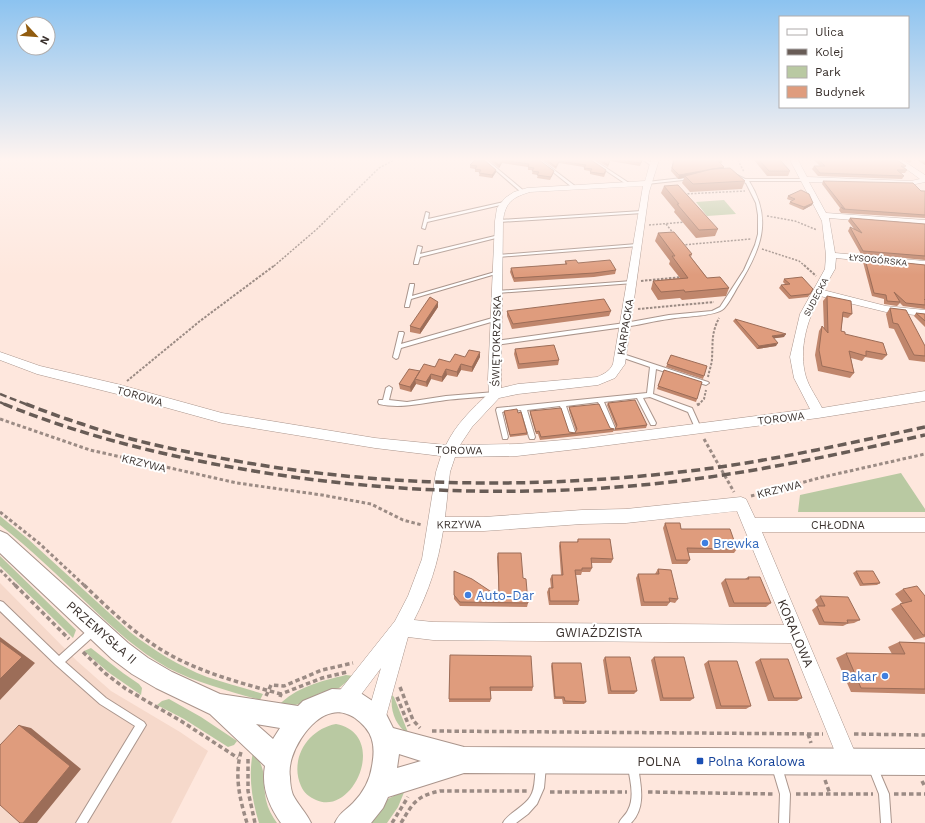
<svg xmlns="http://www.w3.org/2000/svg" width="925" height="823" font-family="'Work Sans',sans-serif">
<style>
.built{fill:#f6d9cb}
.green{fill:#b9c9a2}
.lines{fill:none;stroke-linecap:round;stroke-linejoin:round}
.service-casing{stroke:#aa958c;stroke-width:2}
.minor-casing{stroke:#aa958c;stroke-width:1}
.tertiary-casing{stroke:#aa958c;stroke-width:2}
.path-far3{stroke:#9b8b84;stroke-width:1.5;stroke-dasharray:2 1.5;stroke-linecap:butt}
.path-far2{stroke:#9b8b84;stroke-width:2;stroke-dasharray:2.5 1.5;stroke-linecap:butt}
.path-far1{stroke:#9b8b84;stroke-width:3;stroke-dasharray:3.5 2.5;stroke-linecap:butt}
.path{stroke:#9b8b84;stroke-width:3.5;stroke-dasharray:4.5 3;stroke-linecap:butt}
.service{fill:#fff;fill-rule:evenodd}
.minor{fill:#fff;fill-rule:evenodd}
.tertiary{fill:#fff;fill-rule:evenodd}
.rail-far1{stroke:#685c56;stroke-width:2.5;stroke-dasharray:7 3.5;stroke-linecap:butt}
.rail{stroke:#685c56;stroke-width:3.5;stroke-dasharray:9 4.5;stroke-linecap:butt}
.wall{fill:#c0866c}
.shaded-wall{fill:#9c6d58}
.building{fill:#df9c7d;stroke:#9c6d58}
.shop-dot{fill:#3f7fe0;stroke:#fff;stroke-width:1.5}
.transit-dot{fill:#1a4fb4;stroke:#fff;stroke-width:1.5}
.labels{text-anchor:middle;stroke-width:4;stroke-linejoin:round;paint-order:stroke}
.far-street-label{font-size:9px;fill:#39302c;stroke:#fff}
.street-label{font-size:11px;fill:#39302c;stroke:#fff}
.near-shop-label{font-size:13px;fill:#366cbe;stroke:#fff;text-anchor:start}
.near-street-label{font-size:13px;fill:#39302c;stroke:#fff}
.near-transit-label{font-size:13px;fill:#164399;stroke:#fff;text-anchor:start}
</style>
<rect width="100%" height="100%" fill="#fee7dd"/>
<path class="built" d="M0 583 77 661 111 691 180 732 208 751 171 823H0Z"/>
<path class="green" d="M724 200 736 214 707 216 696 202Z
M901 473 925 509V512H798L800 495Z
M0 516 28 539 130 632C153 650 179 666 207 677 225 683 244 688 263 694L260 700C229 691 197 683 168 668 138 651 113 628 88 604 59 577 31 549 0 525Z
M0 556 76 630 73 638 0 566Z
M91 648 123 673 139 684 142 688 141 695 108 672 84 651Z
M346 675 354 676 339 688 320 693 303 703 291 706H278C296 687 321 681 346 675Z
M392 695 394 697 409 735C395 725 390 711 392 695Z
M169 699 201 717 237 741 234 745 228 747 184 719 157 705 162 701Z
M336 724C389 734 354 817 316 800 309 797 304 793 301 786 289 759 308 729 336 724Z
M253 752C268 770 262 779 266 800 268 809 272 816 277 823H259C252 800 248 776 253 752Z
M405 790 398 807 387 823H368L388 799Z"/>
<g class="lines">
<defs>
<path id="service" d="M484 160H487L524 191V193H522Z
M538 160H541L575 186V188H573Z
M590 160H594L629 183 626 184Z
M643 160H647L655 165 652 166Z
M733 174H735L745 179H804L806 180 804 181H749C774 221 760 251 737 288 734 293 727 307 722 310 710 317 684 316 669 319 654 321 639 325 624 327 581 333 538 339 495 345L493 344 492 343 495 341 625 323 669 315 712 311 720 307 744 270 755 245 758 234V215L756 203 746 183 733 176Z
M691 177H692V179L647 184 645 183 647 182Z
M504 202 506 203 505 204 427 222 425 229 422 228 426 212 429 213 428 219Z
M642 211 644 212 643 213 499 222 497 221 499 220Z
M499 235 501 236 500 237 420 257 418 264H414V263L418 246 422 247 420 254Z
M637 244 639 245V246L498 257 496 256 498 255Z
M495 272H497L499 273 411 299 409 307H405V306L410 284H414V285L412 296Z
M632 281 634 282V283L497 293 495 292 497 291Z
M496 317 499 319 498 320 401 348 398 358 396 359 393 357 399 332H403L404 333 401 344Z
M620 353 708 382 709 383 706 385 656 369 653 394 692 408 701 428 700 430H696L688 412 650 397 643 398 656 423 655 425H651L637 398 604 402 615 428 614 430H610L609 428 598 402 566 406 575 432 574 434H570L569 432 560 406 527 410 535 437 534 439H530L529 437 521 410 502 412 508 437 507 439H503L496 410 497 408 647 393 650 367 618 356 617 355Z
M389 386 392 388 389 400 407 402 446 396 495 392 498 394 495 396C479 397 462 398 446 400 423 403 401 409 379 404L378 402 379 400H383L386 388Z
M0 601 3 602 59 656 90 628 93 627 96 628 97 631 96 634 65 662 106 698 144 722 146 725 87 823H76L135 726 100 704 56 665 0 611Z
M541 761 544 763 546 766 544 788 537 804 528 814 516 823H503C507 814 524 807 530 797 537 787 533 773 538 763Z
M633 762 636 764 638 767C641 786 646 808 631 823H619C621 818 626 815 628 810 635 797 630 780 628 767L630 764Z
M777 762 780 764 782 767 790 794 789 823H779L780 794 772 767 774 764Z
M874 764 877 766 889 794 891 823H881L879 794 869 769 871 766Z"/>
<path id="minor" d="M651 160H659L649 192 625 364 615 378 598 385 518 394 499 398 472 427 460 445 517 444 586 438 810 409 794 378 790 357 800 314 825 269 826 255 822 221 790 160H798L807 177 911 181 920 179 894 160H902L925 175V182L911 185 809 182 826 213 925 220V226L829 218 835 253 925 261V267L836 258 835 269 823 290 886 306 925 310V316L886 312 820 296C807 320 798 350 806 377 809 387 817 398 822 408L925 391V401L818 418 586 448 517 456 455 457 450 472 445 517H484L582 510 626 509 741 497 746 499 755 518H925V532H762L859 762 856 769 849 772 842 769 791 643 433 640 408 637 383 727 376 730 369 727 366 720 381 668 351 708 344 711 337 708 334 701 337 694 395 621 408 596 422 559 436 472 441 456 375 448 222 423 117 394 37 374 0 360V352L40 366 117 384 222 413 375 438 446 445C456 424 472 409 489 393L488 379 495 221 497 208 505 198 514 192 527 188 645 181ZM643 186 613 364C610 371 604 374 597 377L518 384 501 388 503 221C505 202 513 197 530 192ZM737 511 784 625 433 622 414 620C429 591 438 563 443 531H484L582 524 626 523Z"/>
<path id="tertiary" d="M0 531 7 534 128 643 148 658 172 672 220 694 298 706 303 701 332 689 354 690 362 694 383 708 393 728 464 747 925 749V775L464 773 388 797 383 808 371 823H335C340 812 345 811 353 803 363 793 370 780 372 766 376 745 373 731 355 718 349 714 340 711 332 713 310 717 286 755 290 777 290 782 291 790 293 795 298 805 306 812 311 823H281C269 806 261 787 265 766L210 714 156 688 132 674 112 659 0 553ZM256 724 280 728 273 739ZM399 754 421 761 397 768Z"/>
</defs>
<use href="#service" class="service-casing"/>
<use href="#minor" class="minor-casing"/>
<use href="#tertiary" class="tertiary-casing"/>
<path class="path-far3" d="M738 160 744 172
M684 194 745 191
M767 216 795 221 817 230
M666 224 674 234
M649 225 686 222
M682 245 751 239
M762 249 799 261 805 266
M274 266 317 229 379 168 394 160"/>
<path class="path-far2" d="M804 265 816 276
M641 281 682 277
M638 309 714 302
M708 377C709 371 712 364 712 358 713 342 711 334 719 318
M127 381 200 321 275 265
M698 405 704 399 706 390"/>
<path class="path-far1" d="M697 405 699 404
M0 419 90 450 237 483 322 495 371 504 403 520 422 525
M704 439 734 492
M751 496 823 477 925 454
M0 512 40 544 85 586
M0 570 16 586"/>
<path class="path" d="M15 585 69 639
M84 585C111 611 139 638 172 656 206 674 244 684 281 694
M83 652 106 674 126 689 181 721 238 758
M400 687 413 720 420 728
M266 696 271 685 284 686 322 670 353 663
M280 697 281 694 322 678 347 672
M397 697 409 726
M432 731 823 734
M808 734 811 743
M854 734 925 735
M241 752C234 776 240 800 247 823
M248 759V791L255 823
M825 780 830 794
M922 781 925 787
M550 792H627
M648 792 775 794
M796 794H873
M894 794H925
M392 823 408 797
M401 823C413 803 416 796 440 791H527"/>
<use href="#service" class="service"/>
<use href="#minor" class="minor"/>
<use href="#tertiary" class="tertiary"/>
<path class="rail-far1" d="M0 394 28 405
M0 402 6 405"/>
<path class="rail" d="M4 404C75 433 149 452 225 466 366 492 510 498 652 484 744 475 835 455 925 435
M26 404C44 411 63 418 82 424 125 439 170 449 215 457 379 489 548 490 713 468 784 458 855 442 925 427"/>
</g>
<path class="wall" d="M475 160 496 172 492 178 479 176 480 172H475V169L470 168V165Z
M489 160H539L554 171 553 174 550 180 537 178 538 175 532 174 533 170H528V167L502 163 499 168Z
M543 160H591L606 172 604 177 590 174V171L584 170V167L559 163 556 169Z
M596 160H642L640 166 610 161 608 167Z
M673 160H721L722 162 721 164 724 167V169L745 181 742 189 690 192 682 183 684 178 678 179 671 171Z
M754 160H780L790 171 788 176H767Z
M814 160H897L906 166 904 168 907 170 905 173H901L904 176 902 179 818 176 812 169 814 166H820Z
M904 160H912L910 163Z
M917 160H925V165Z
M823 181 925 191V218L841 213 839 210 840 208 822 184Z
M664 186 718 229 715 236 696 238 674 212 675 210 661 193Z
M788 196 812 205 803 210 789 204 790 202 792 201 787 199Z
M850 218 925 224V260L861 254 848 231 850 227 855 230 848 221Z
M658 233 692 254 691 257 707 278 729 288 726 296 682 300 680 298 658 300 651 289 653 281 680 278 669 264 670 261 655 241Z
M865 259 868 260V259L925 265V309L903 306 900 303 897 306 884 304V299L872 296 863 262Z
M565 261 616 270 615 274 594 277 514 282 510 272 511 268 565 264Z
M784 279 813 289 808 297 789 299 779 288 781 285H786L783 282Z
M827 296 852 314 848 318 843 317 841 331 845 334 887 355 882 360 865 357 862 361 851 358 854 373 850 378 818 371 815 355 819 331 822 326 824 329 823 301Z
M438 302V307L420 334 410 332V326Z
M890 308 925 346V362L909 360 894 329 889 328 886 314Z
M507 311H611L609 316 512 329 507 316Z
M916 313 925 314V327L914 316Z
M735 319 784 337 774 338 776 346 757 349 733 321Z
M515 349 559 360 558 365 518 369 514 354Z
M671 355 704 376 703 379 666 367Z
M465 357H480L472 372 461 370 457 377 447 375 442 382 431 379 427 387 416 384 411 392 400 389 399 384 420 371Z
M664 370 697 399 696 402 657 389Z
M608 403 647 425 646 428 614 431 616 427 607 405Z
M569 407 610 428 614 429 613 432 540 440 538 434H536L530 414V411L569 432 575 433 576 431 569 410Z
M504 411 518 413 527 433V435L510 437 504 413Z
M665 523 681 529 737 549 734 553H688L690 560 687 564H672L663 528Z
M578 539 613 559 611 563H591L592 568 590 572H582L581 575H576L579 601 578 605H549L547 592 549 588H551L550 579 552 575H561L559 546 560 542H577Z
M498 553 523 578 528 603 527 607 460 606 454 599V571L499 596 497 557Z
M658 569 678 599 675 603 670 602 667 606H641L636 578 638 574H655Z
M856 571 880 583 877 585 860 586 853 573Z
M748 577 771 603 766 607H729L721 583 725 579H745Z
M903 589 925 596V637L914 640 891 609 900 604 902 603 895 594Z
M820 596 860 620 854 623 847 624 843 626 819 625 812 610 817 606H818L815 600Z
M899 642 925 643V694L851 692 836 658 846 653 892 654 888 647Z
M450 655 533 687 532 691H491V699L490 702H449Z
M605 657 637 691 634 694H608L603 660Z
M654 657 694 698 690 701H660L651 660Z
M760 659 802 698 797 701H768L755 662Z
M708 661 751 706 746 709H716L704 664Z
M552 663 586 702 584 704H563L562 699H554L551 666Z"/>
<path class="shaded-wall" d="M503 160 502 163 499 168V165Z
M724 167 723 170 685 176 684 178 678 179 679 175Z
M496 170V172L492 178V175Z
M813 203 812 205 803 210 804 207Z
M438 302V307L420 334V329Z
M786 334 784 337 770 339 772 336Z
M778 343 776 346 757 349 759 346Z
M480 352V357L472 372V367Z
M461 364V370L457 377V372Z
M446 369 447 375 442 382V377Z
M431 374V379L427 387 426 382Z
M415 379 416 384 411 392 410 387Z
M0 637 35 663 0 700Z
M19 725 31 728 81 769 37 823H23Z"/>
<path class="building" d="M475 160H484L496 170 492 175 479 173 481 170 475 169 477 166 470 165Z
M492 160H539L554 171 551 177 537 175 539 172 532 171 534 168 528 167 529 164 503 160 499 165Z
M547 160H591L606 170 604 174 590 172 592 169 584 168 586 165 559 161 556 167Z
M601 160H610L608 165Z
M619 160H642L641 163Z
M674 160H721L722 162 717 160 724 167 679 175 672 168Z
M759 160H780L790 171H769Z
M819 160H897L906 166H901L907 170H897L904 176 820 173 814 166H825Z
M730 168 745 181 693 184 685 176 712 169Z
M823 181 913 183 921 191H925V215L843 209 841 207 845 209Z
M678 185 718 229 699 230 677 204H679L664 186Z
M801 190 809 194 813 203 804 207 790 202 795 199 788 196Z
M850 218 925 224V256L863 251 850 227 862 233Z
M674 232 692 254 689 255 707 278 720 277 729 288 685 292 684 290 661 292 653 281 688 278 672 256H675L658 233Z
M865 259 870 261 868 259 925 265V300L924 299 925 300V305L906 303 894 292 900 302 887 301 886 295 874 293Z
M576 260 578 263 610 260 616 270 594 273 514 278 511 268 567 264 565 261Z
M802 277 813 289 810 294 791 296 781 285 790 284 784 279Z
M827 296 851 301 852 314 843 312 841 331 845 332V334L883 343 887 355 866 351V356L849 351 854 373 822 366 819 350 822 326 828 333Z
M430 297 438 302 420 329 410 326Z
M604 299 611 311 513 324 507 311Z
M890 308 906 310 925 346V356L914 355 898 324 893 323Z
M916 313 925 314V321Z
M735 319 786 334 772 336 778 343 759 346Z
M554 345 559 360 519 364 515 349Z
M469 350 480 352 472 367 461 364 457 372 446 369 442 377 431 374 426 382 415 379 424 364 435 367 439 359 450 362 455 354 465 357Z
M671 355 707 366 704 376 667 364Z
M409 369 420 371 410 387 399 384Z
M664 370 702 382 697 399 658 386Z
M635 400 647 425 615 429 617 425 608 403Z
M599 404 610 428 614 429 541 437 539 431 536 432 530 411 561 408 569 432 575 433 577 429 569 407Z
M517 409 518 413 521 412 527 433 510 435 504 411Z
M665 523H680L681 529H730L737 549 687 548 690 560H676Z
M578 539H610L613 559 591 558 592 568H582V570H575L579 601H550L549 588H553L552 575H563L560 542H578Z
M498 553H521L523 578 526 579 528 603 460 602 454 595V571L472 579 499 597Z
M658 569 671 570 678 599 669 598 670 602H644L638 574H659Z
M856 571H873L880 583 863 584Z
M748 577H760L771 603H734L725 579H749Z
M917 586 925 596V635H923L900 604 912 601 903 589Z
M820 596 848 597 860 620H847L848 623 824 622 817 606H825Z
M0 641 22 657 0 679Z
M899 642 925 643V689L861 688 846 653 905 654Z
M450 655 531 656 533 687H490L491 699H449Z
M605 657H630L637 691H611Z
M654 657H684L694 698H663Z
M760 659H788L802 698H774Z
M708 661H737L751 706H721Z
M552 663H581L586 702 565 701 564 697H555Z
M19 725 70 766 23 823H20L0 805V745Z"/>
<linearGradient id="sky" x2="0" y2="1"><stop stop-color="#8cc3f0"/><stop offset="0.58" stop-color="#fff4f0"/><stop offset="1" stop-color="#fff4f0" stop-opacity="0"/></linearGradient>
<rect width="925" height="275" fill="url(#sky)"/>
<g class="shop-dot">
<circle cx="705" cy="543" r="4"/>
<circle cx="468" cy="595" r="4"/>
<circle cx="885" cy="676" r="4"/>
</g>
<rect class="transit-dot" x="696" y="757" width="8" height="8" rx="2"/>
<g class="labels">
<g class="far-street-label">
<text transform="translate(878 260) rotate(6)" y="3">ŁYSOGÓRSKA</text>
<text transform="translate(816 297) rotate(-62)" y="3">SUDECKA</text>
</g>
<g class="street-label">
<text transform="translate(625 327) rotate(-81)" y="4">KARPACKA</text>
<text transform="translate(496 341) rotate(-89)" y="4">ŚWIĘTOKRZYSKA</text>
<text transform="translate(140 396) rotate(16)" y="4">TOROWA</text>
<text transform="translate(781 418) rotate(-7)" y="4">TOROWA</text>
<text transform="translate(459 450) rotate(1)" y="4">TOROWA</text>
<text transform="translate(144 463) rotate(14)" y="4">KRZYWA</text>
<text transform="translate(779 489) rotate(-14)" y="4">KRZYWA</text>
<text transform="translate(459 524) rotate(-1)" y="4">KRZYWA</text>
<text x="838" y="529">CHŁODNA</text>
</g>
<g class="near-shop-label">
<text x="713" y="548">Brewka</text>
<text x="476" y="600">Auto-Dar</text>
<text x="877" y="681" text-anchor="end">Bakar</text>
</g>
<g class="near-street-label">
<text transform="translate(102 632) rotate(41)" y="5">PRZEMYSŁA II</text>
<text x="599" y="637">GWIAŹDZISTA</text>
<text transform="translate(796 633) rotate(67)" y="5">KORALOWA</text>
<text x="659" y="766">POLNA</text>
</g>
<g class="near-transit-label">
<text x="708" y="766">Polna Koralowa</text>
</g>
</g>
<rect x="779" y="16" width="130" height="92" fill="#ffffff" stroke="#b0acab"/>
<rect x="787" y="29" width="20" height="6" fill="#ffffff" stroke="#b0acab"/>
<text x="815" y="36" font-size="12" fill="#39302c">Ulica</text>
<rect x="787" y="49" width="20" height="6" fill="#685c56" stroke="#b0acab"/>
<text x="815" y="56" font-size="12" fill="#39302c">Kolej</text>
<rect x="787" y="66" width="20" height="12" fill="#b9c9a2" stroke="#b0acab"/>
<text x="815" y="76" font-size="12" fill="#39302c">Park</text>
<rect x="787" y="86" width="20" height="12" fill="#df9c7d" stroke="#b0acab"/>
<text x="815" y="96" font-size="12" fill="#39302c">Budynek</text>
<g transform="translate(36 36) rotate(116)"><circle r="19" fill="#ffffff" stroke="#b0acab"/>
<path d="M0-3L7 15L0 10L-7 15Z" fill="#915c0f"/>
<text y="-6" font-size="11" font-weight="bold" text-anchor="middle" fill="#39302c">N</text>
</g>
</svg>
